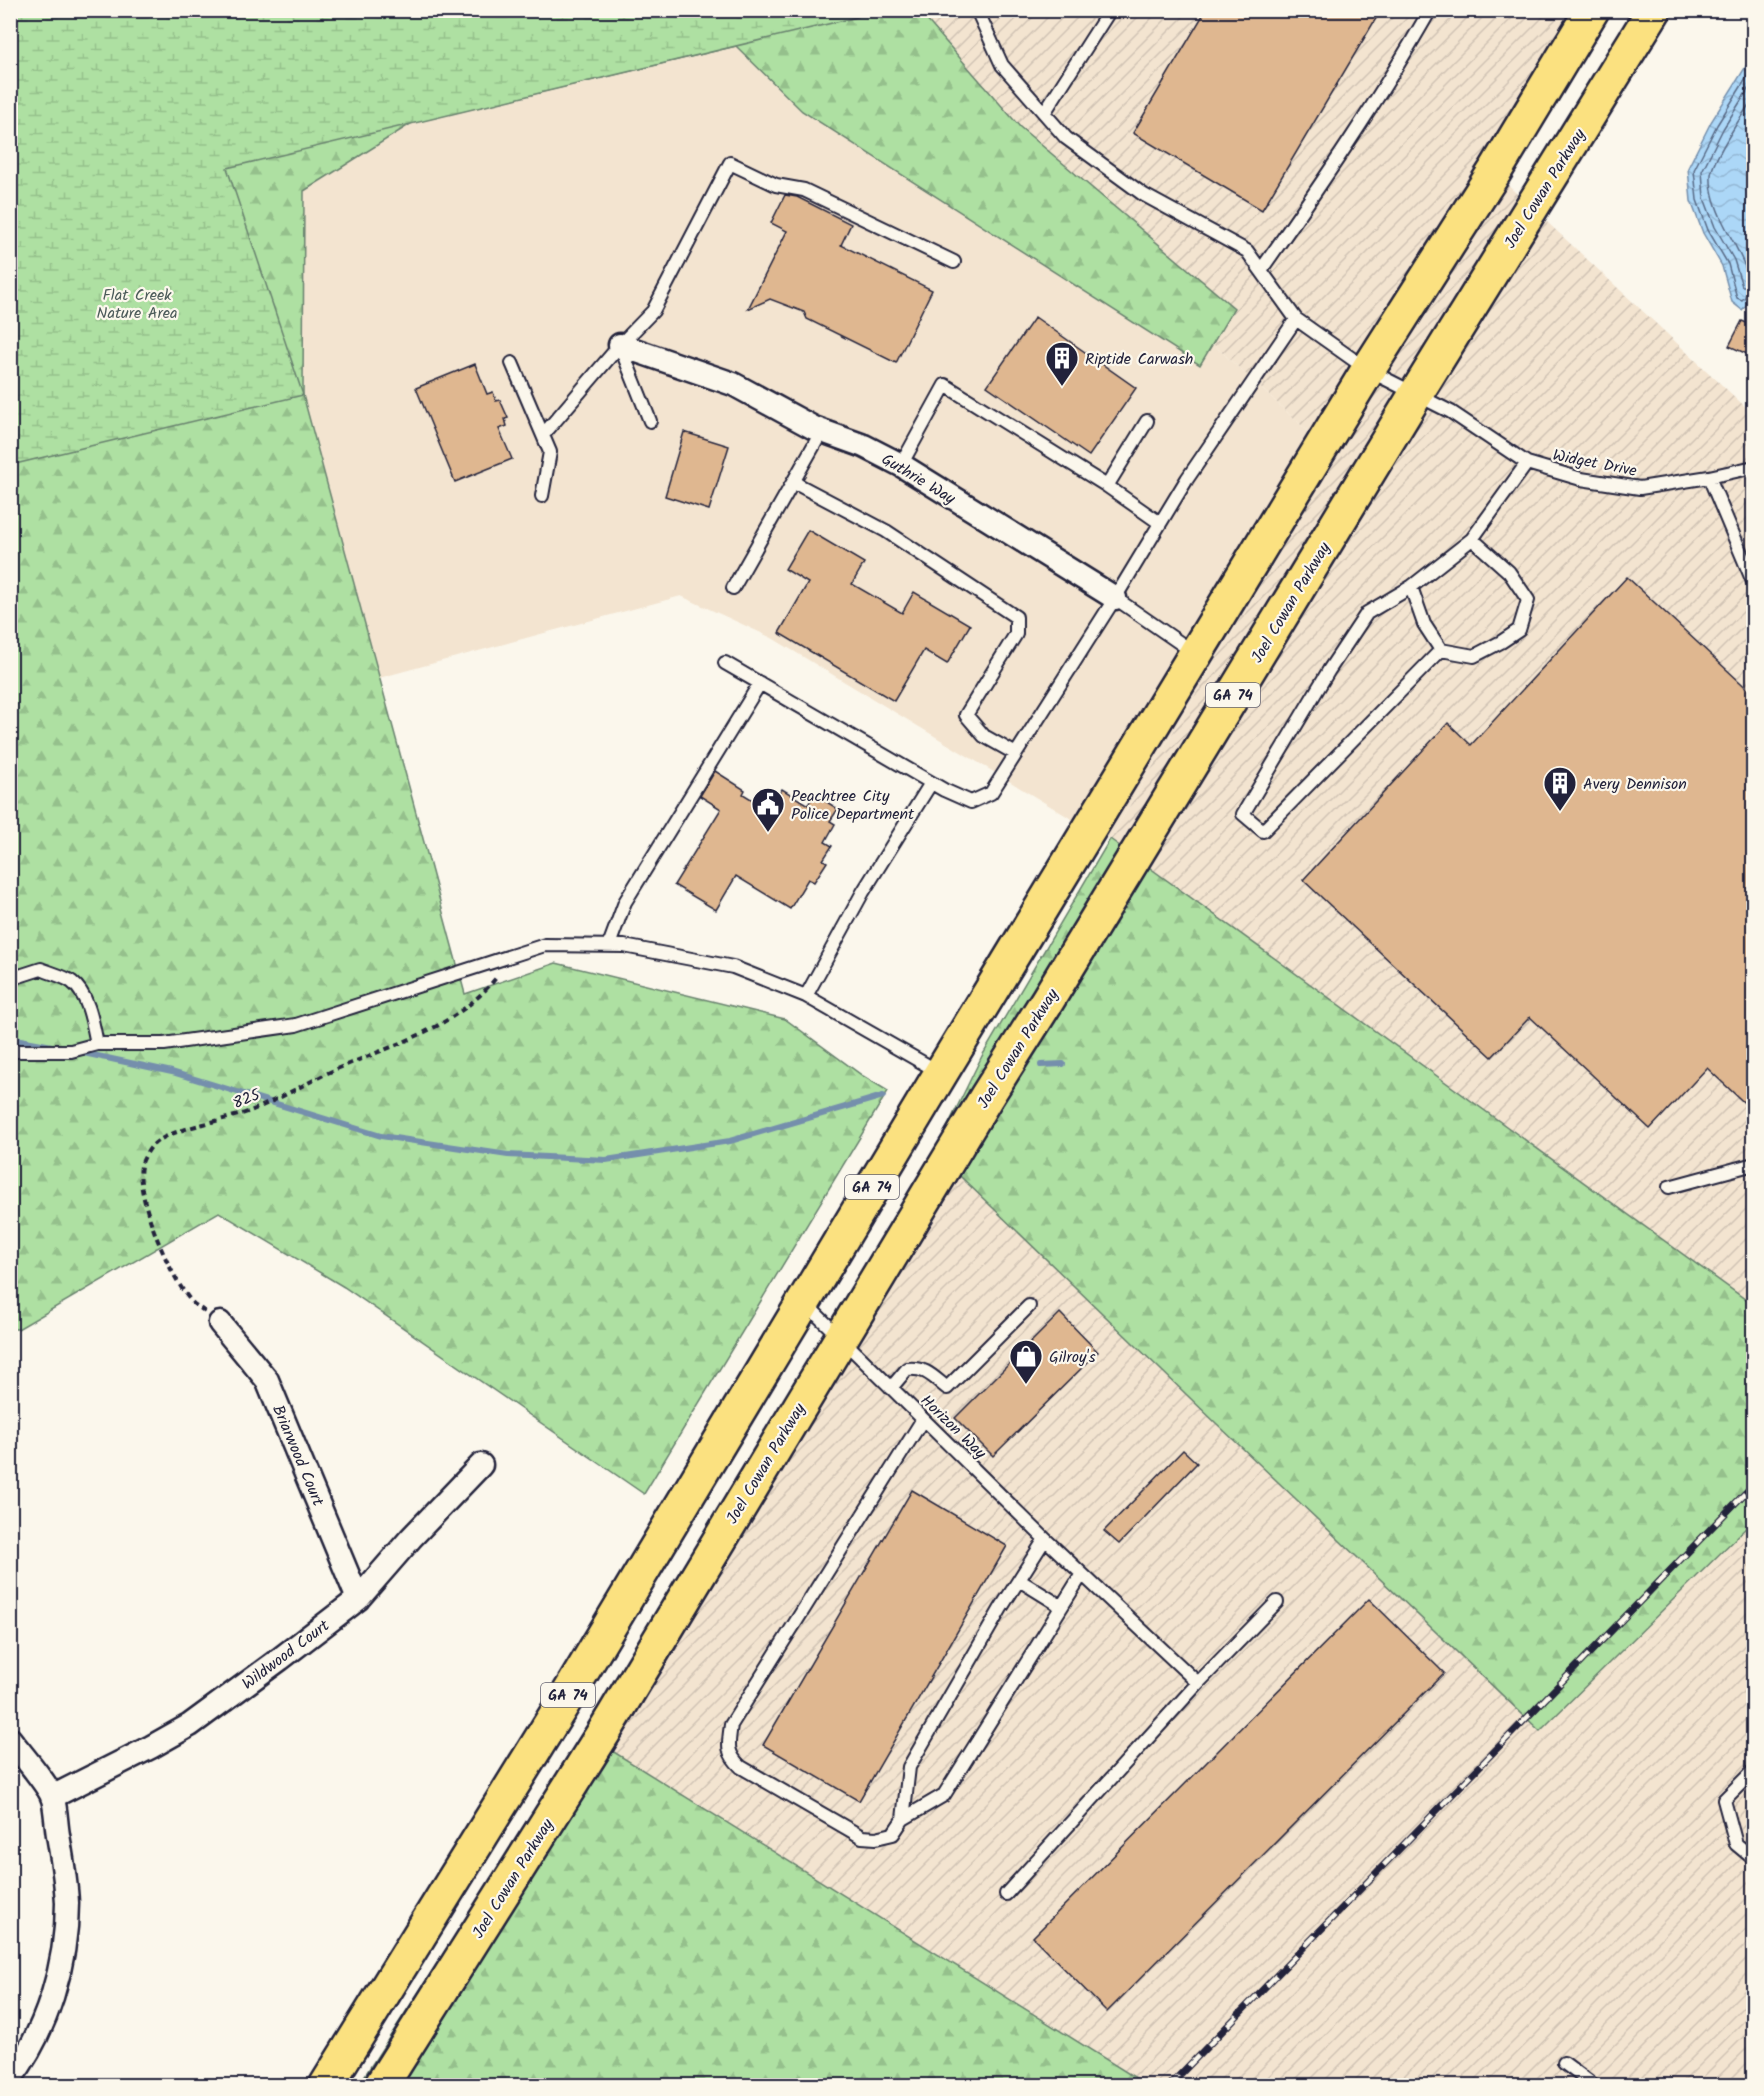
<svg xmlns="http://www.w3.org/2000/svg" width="1764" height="2096" font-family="Kalam,sans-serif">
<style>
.built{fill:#f3e4d0}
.industrial{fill:url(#industrial-furrows)}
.forest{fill:url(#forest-firs);stroke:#68816e;stroke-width:1.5}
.wetland{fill:url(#wetland-marsh);stroke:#68816e;stroke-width:1.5}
.water{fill:url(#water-waves);stroke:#758fac;stroke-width:1.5}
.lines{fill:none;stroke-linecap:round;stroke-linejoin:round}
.shore{stroke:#596a86;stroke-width:1.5}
.stream{stroke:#758fac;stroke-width:6}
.building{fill:#dfb790;stroke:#22223b;stroke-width:1.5}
.lane-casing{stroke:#22223b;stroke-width:16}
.street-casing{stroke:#22223b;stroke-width:27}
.primary-casing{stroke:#22223b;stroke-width:38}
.path{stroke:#22223b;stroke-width:4;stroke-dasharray:6 4.5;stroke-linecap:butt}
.lane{stroke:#fbf7ec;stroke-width:12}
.street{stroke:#fbf7ec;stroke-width:22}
.primary{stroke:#fbe180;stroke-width:33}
.rail-casing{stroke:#22223b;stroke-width:7}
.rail{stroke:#fbf7ec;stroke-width:4.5;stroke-dasharray:14;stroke-linecap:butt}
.labels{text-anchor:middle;stroke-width:4.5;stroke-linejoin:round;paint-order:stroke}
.shield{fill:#fbf7ec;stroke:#636270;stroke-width:1.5}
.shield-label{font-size:15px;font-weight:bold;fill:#22223b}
.street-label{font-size:16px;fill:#22223b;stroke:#fbf7ec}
.park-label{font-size:16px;fill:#4c5b5a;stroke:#fbf7ec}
.poi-label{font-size:16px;fill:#22223b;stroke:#fbf7ec;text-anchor:start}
</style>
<defs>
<pattern id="industrial-furrows" width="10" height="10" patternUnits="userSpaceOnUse" patternTransform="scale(1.5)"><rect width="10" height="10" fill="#f3e4d0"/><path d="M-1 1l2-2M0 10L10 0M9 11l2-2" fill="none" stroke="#d0c3b4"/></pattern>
<pattern id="forest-firs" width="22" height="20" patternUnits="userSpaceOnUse" patternTransform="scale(1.5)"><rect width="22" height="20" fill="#aee0a2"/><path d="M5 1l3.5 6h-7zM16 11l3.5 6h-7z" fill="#95c08c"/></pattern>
<pattern id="wetland-marsh" width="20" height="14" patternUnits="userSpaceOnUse" patternTransform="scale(1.5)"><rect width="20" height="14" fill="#aee0a2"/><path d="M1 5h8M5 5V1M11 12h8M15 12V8" fill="none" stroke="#95c08c"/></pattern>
<pattern id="water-waves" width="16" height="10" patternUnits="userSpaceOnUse" patternTransform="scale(1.5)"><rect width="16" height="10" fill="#acd7f7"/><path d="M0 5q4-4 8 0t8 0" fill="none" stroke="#94b8d5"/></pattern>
</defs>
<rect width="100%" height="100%" fill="#fbf7ec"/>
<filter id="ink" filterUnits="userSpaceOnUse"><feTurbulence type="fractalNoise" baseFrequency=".0167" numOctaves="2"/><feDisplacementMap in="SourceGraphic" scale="12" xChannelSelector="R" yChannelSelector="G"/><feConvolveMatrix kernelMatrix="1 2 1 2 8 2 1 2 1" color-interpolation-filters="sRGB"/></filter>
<g filter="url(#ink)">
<path class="built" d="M857 17 1336 457 1110 839 1075 821 772 638 681 596 379 678 303 395 226 168Z"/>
<path class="industrial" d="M859 10 1597 11 1501 179 1753 414V1305L1110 839 1336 457 857 17Z
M935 1152 1217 1424 1539 1731 1753 1521V2085H1147L585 1734Z"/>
<path class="forest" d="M11 11H919L1020 127 1234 308 1200 365 802 111 736 46 412 123 304 191 303 395 465 994 556 963 785 1019 863 1076 888 1091 644 1494 344 1287 219 1212 18 1329H11Z
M1110 839 1753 1305V1521L1540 1731 1217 1424 935 1152 982 1056Z
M585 1734 1147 2085 358 2086Z"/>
<path class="wetland" d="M10 11 11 10 859 11 857 17 227 168 303 395 11 465Z"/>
<path class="water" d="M1753 55 1754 297 1742 310 1732 302 1722 266 1703 233 1691 201 1688 168 1711 122Z"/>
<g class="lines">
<path class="shore" d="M1754 66 1717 125 1694 170 1697 200 1708 230 1728 264 1737 298 1742 300 1748 294 1754 293
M1754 80 1723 129 1702 171 1704 198 1715 227 1734 260 1742 286H1754
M1754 97C1744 112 1712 160 1711 175 1710 191 1717 210 1724 224 1733 242 1742 256 1748 275L1754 277"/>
<path class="stream" d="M10 1038 52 1046
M79 1052 172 1072 381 1136 508 1155 606 1160 730 1141 883 1096
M1041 1065 1063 1064"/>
</g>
<path class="building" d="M1206 10H1381L1262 210 1133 133Z
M785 195 797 197 851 224 841 245 932 290 896 363 807 319 804 312 770 299 748 309 787 231 771 223Z
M1035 317 1136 388 1089 456 987 386Z
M1742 321 1754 326V357L1729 346Z
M475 364 487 394 493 392 496 401 500 400 508 418 505 419 507 426 499 429 512 459 455 482 416 388Z
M684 432 729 446 709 510 665 496Z
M808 530 864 563 852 584 902 613 914 592 970 625 947 664 924 650 894 701 779 633 808 583 785 569Z
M1627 577 1754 695V1112L1707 1068 1650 1129 1530 1017 1492 1057 1303 880 1448 723 1471 745Z
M715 771 745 790 743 794 769 810 782 789 808 805 814 794 838 809 830 821 835 824 825 842 832 846 823 860 827 862 814 882 808 879 790 909 736 876 716 910 674 885 721 809 700 796Z
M1060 1313 1098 1352 993 1456 955 1418Z
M1183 1450 1197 1463 1119 1544 1104 1531Z
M912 1490 1007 1546 859 1801 763 1745Z
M1369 1599 1444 1673 1107 2012 1033 1937Z"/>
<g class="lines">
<defs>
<path id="lane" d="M977 10 1002 65 1066 138 1144 195 1247 251 1296 319 1368 370 1451 412 1527 463 1581 479 1640 488 1709 477 1754 467
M1044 113 1110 10
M1261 270C1320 186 1379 100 1430 10
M620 346 650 421
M512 363 550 452 542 496
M543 435 620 345 653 311 730 163 776 185 804 190 954 262
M901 465 945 385 1107 486 1160 523
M1709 477 1754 584
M793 482 886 531 1016 617V634L966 715 984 736 1016 754
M1107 486 1147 421
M1411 587 1424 624 1441 650 1263 831 1243 814 1329 670 1367 613 1411 587 1472 539 1527 463
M733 588 822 431
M1115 598 1196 654
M1441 650 1474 656 1501 642 1519 630 1528 600 1509 572 1472 539
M725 663 944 790 971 802 991 793 1115 598 1187 479 1296 319
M609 945 625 902 760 683
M10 979 41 969C50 973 64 976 72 982 89 995 93 1025 97 1044
M806 996 863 892 931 783
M10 1051H71L97 1044H164L296 1025 545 945 624 946 733 967 806 996 939 1072
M1669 1187 1754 1164
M804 1302 1045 1539 1198 1683 1006 1894
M891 1388 907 1369C926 1367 933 1377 947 1388L1029 1306
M923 1419 731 1725C728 1745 726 1753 741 1767L862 1837 876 1838 893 1834 903 1819 944 1795 1082 1574
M1019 1580 1061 1606
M1198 1683 1277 1602
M1754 1770 1724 1800 1736 1844 1754 1859
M903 1819 909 1767 1001 1608 1045 1539
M1564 2063 1595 2086"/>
<path id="street" d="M620 345 733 384 814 428 864 446 901 465 1115 598
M220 1323 267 1380 358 1599
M10 1739C19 1751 50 1787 53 1799 56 1810 56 1823 58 1835 62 1858 66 1880 67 1903 67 1964 47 2031 10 2079
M52 1797 151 1747 190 1725 280 1659 358 1599 411 1538 481 1465"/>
<path id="primary" d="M326 2086 562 1705 941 1073 1368 370 1495 171 1592 10
M381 2086 604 1732 987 1096 1047 1001 1416 394 1654 10"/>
</defs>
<use href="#lane" class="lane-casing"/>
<use href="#street" class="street-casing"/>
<use href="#primary" class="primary-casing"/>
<path class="path" d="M205 1312C202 1309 198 1307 194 1304 172 1283 135 1196 141 1166 142 1161 148 1150 152 1146 168 1128 226 1121 250 1111 278 1100 304 1084 332 1071 391 1045 454 1030 496 978"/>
<use href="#lane" class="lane"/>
<use href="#street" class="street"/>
<use href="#primary" class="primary"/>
<defs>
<path id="rail" d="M1169 2086 1754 1484"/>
</defs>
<use href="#rail" class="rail-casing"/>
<use href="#rail" class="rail"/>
</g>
</g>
<defs>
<symbol id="building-pin" viewBox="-11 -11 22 30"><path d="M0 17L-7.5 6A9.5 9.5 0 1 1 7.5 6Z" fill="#22223b" stroke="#fbf7ec"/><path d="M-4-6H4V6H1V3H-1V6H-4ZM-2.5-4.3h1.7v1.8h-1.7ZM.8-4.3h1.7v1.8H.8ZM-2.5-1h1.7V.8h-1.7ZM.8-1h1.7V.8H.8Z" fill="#fff"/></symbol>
<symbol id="civic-pin" viewBox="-11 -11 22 30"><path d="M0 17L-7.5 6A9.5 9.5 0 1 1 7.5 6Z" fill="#22223b" stroke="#fbf7ec"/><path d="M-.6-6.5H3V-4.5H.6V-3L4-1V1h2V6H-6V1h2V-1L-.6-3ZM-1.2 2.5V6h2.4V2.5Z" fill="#fff"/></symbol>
<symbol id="shop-pin" viewBox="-11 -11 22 30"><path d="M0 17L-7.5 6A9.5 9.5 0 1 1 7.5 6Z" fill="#22223b" stroke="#fbf7ec"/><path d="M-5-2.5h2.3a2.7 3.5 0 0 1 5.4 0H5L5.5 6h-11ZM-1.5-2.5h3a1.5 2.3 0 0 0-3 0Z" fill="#fff"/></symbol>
</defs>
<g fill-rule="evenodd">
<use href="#building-pin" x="1043" y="339" width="38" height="52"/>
<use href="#building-pin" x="1541" y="764" width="38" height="52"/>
<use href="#civic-pin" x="749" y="785" width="38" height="52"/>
<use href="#shop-pin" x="1007" y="1337" width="38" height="52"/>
</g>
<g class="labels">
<g class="shield">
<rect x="1206" y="683" width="54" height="24" rx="4.5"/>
<rect x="845" y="1175" width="54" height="24" rx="4.5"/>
<rect x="541" y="1683" width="54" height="24" rx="4.5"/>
</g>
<g class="shield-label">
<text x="1233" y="700">GA 74</text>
<text x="872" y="1192">GA 74</text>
<text x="568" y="1700">GA 74</text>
</g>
<g class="street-label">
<text transform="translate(1544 188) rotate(-58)" y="6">Joel Cowan Parkway</text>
<text transform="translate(1595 462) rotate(11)" y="6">Widget Drive</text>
<text transform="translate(919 478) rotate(31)" y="6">Guthrie Way</text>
<text transform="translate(1290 602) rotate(-59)" y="6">Joel Cowan Parkway</text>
<text transform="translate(1017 1048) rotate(-58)" y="6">Joel Cowan Parkway</text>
<text transform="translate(246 1098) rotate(-22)" y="6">825</text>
<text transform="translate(954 1426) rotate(44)" y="6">Horizon Way</text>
<text transform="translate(299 1455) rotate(67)" y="6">Briarwood Court</text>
<text transform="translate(765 1463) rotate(-59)" y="6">Joel Cowan Parkway</text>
<text transform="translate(285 1654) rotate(-37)" y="6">Wildwood Court</text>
<text transform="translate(512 1878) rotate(-58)" y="6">Joel Cowan Parkway</text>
</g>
<g class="park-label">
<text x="137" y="300">Flat Creek<tspan x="137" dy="18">Nature Area</tspan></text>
</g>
<g class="poi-label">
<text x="1085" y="364">Riptide Carwash</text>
<text x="1583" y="789">Avery Dennison</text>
<text x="791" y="801">Peachtree City<tspan x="791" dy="18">Police Department</tspan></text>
<text x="1049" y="1362">Gilroy's</text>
</g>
</g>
<rect width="1764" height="2096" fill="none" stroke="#fbf7ec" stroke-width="36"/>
<rect x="18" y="18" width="1728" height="2060" fill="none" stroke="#22223b" stroke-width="2" filter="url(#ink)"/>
</svg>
